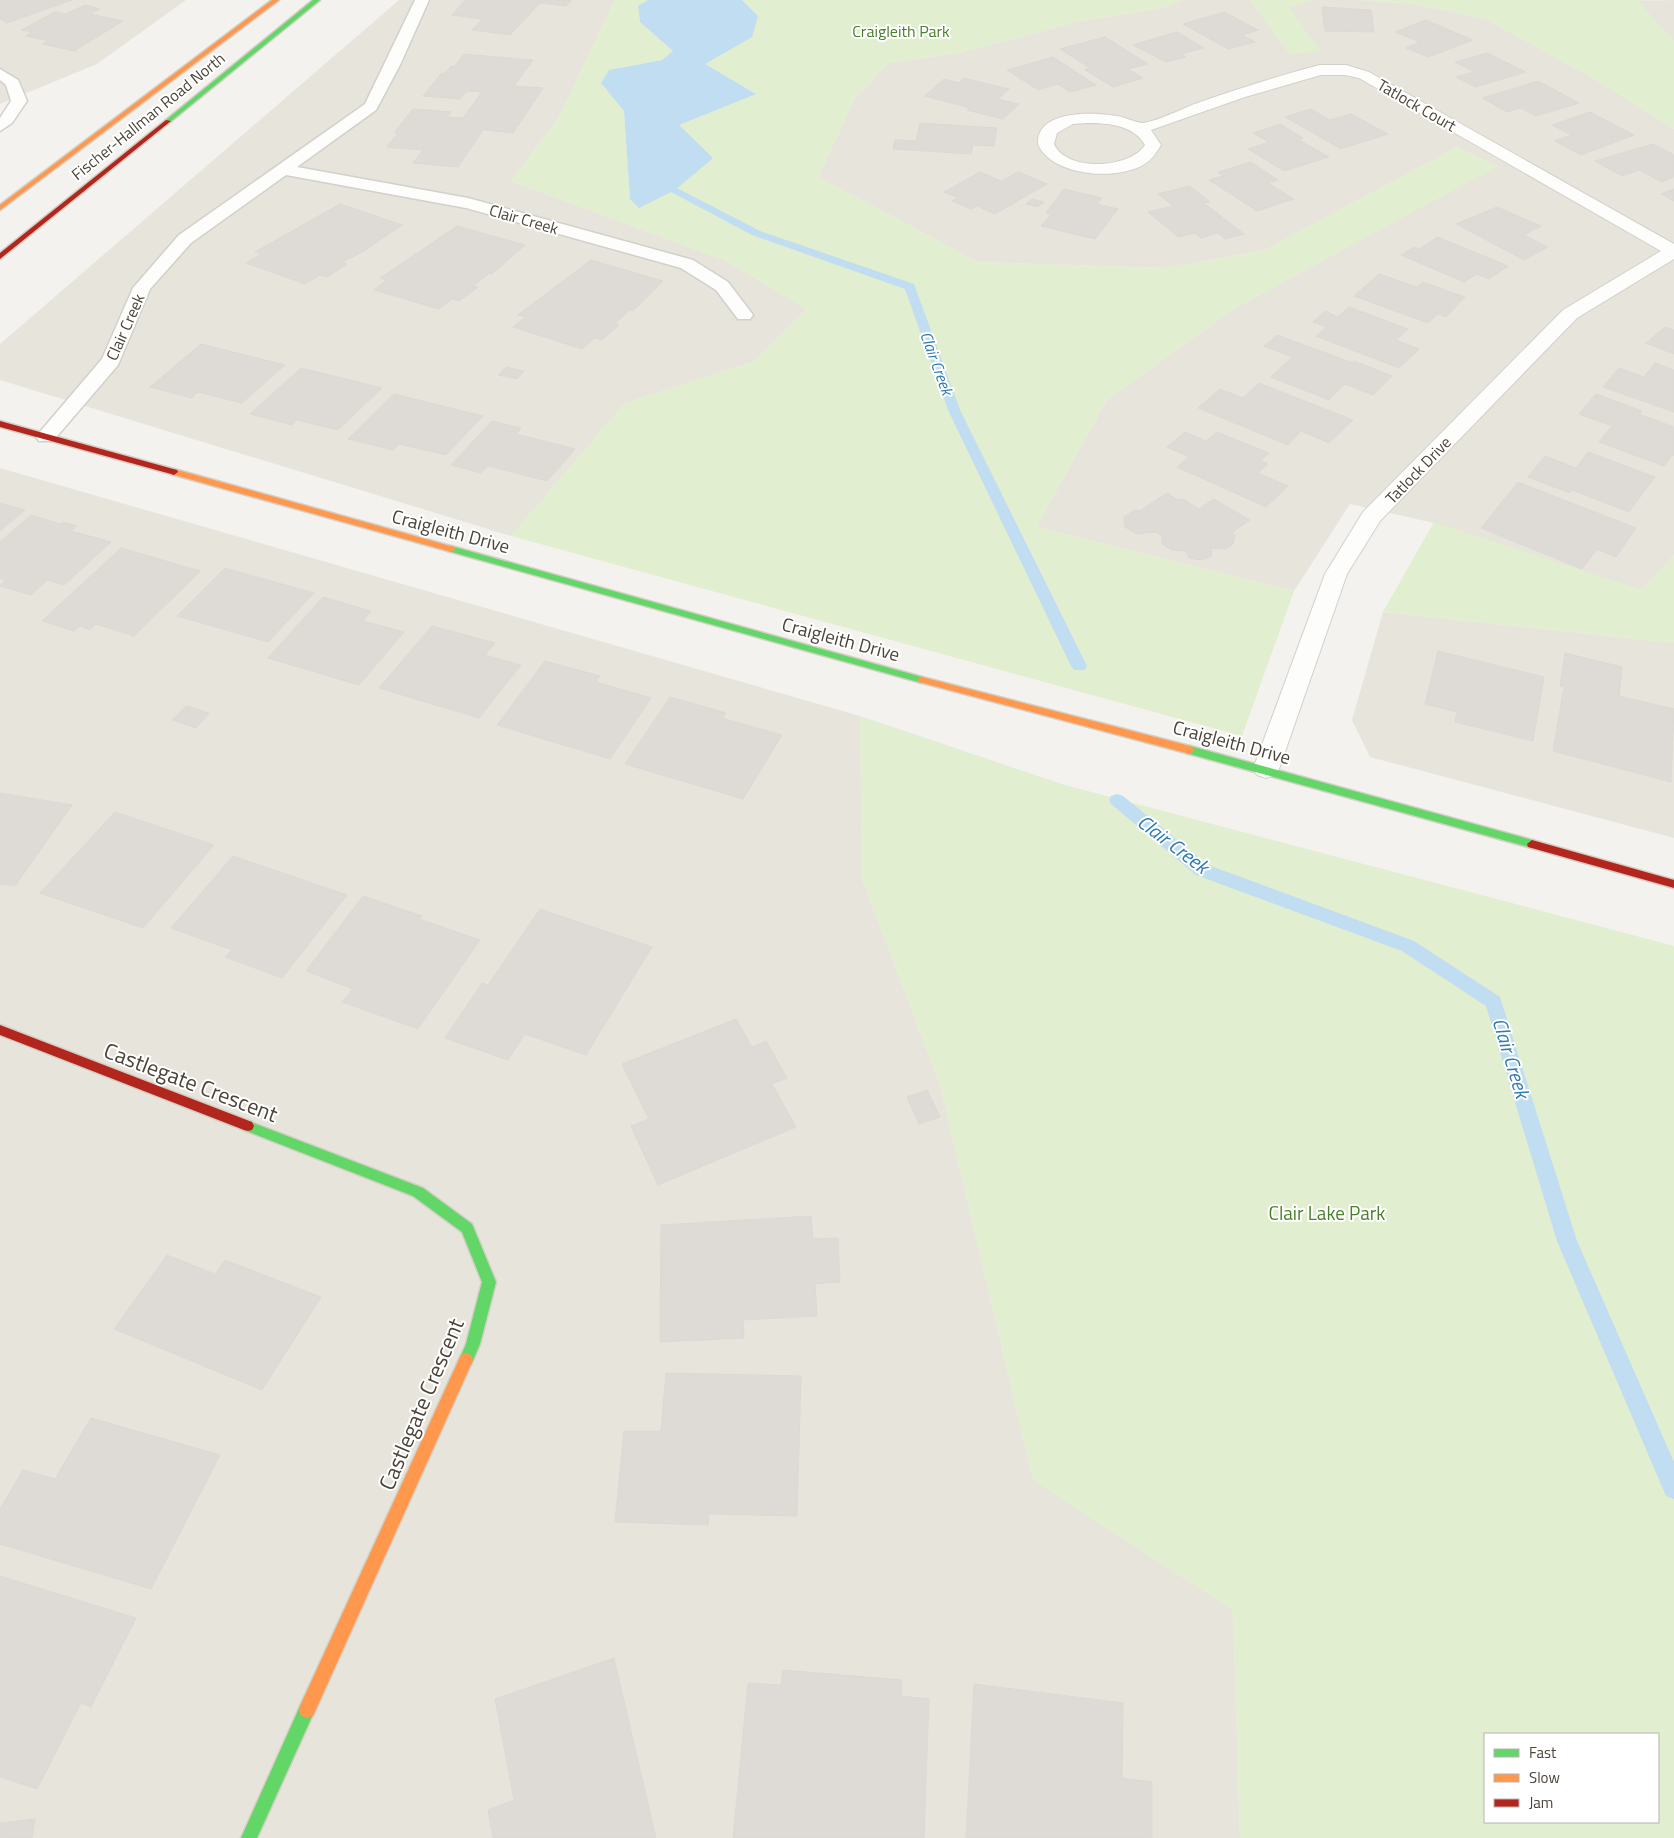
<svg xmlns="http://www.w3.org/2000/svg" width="1674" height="1838" font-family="'Titillium Web',sans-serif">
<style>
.residential{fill:#e7e4dc}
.green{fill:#e1eecf;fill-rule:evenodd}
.water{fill:#c0ddf1}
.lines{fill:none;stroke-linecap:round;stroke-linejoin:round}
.stream{fill:#c0ddf1;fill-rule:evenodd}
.building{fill:#dedbd6;stroke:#dcd9d4}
.lane-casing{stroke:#d2d0cb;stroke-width:3}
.street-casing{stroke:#d2d0cb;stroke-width:2}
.fast-casing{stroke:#d3cfc5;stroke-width:3}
.slow-casing{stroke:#d3cfc5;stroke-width:3}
.jam-casing{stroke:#d3cfc5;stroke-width:3}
.lane{fill:#fdfdfc;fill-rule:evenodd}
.street{fill:#fdfdfc;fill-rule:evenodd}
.fast{fill:#63d668;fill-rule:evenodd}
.slow{fill:#ff974d;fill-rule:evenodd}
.jam{fill:#b3261e;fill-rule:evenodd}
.labels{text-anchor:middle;stroke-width:4;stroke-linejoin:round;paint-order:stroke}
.far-park-label{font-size:16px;fill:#4a7f2a;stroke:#fff}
.far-street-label{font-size:16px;fill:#4b4439;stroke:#fff}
.far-water-label{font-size:16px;font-style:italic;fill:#2e7ab2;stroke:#fff}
.street-label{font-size:19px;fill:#4b4439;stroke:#fff}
.park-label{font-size:19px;fill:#4a7f2a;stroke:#fff}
.water-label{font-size:20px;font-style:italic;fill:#2e7ab2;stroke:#fff}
.near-street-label{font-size:22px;fill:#4b4439;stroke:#fff}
</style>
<rect width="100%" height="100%" fill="#f4f2ee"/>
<path class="residential" d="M0 0H186L97 64 0 104Z
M399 0H615L559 117 511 181 724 260 807 309 755 361 625 403 511 536 0 380V344Z
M1184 0H1250L1290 54 1289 7 1314 0H1358L1415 4 1486 19 1595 79 1674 129V555L1641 590 1434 523 1350 504 1294 591 1036 527 1107 400 1235 308 1497 166 1457 147 1265 250 1166 268 978 262 818 177 855 98 888 63 959 53 1080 21 1158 9Z
M1674 0V42L1637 1Z
M0 468 860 716 862 879 940 1085 1033 1480 1233 1610 1240 1838H0Z
M1383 612 1674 643V838L1370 757 1352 720Z"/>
<path class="green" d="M615 0H648L638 6 640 22 673 51 662 60 609 70 601 83 624 111 630 199 713 158 678 125 755 93 704 64 758 16 742 0H1184L1158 9 1080 21 959 53 888 63 855 98 818 177 978 262 1166 268 1265 250 1457 147 1498 166 1235 308 1107 400 1036 527 1294 591 1242 736 511 536 625 403 755 361 807 309 724 260 511 181 559 117Z
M1250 0H1314L1289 7 1320 51 1290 54Z
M1358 0H1663L1638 1 1674 42V129L1595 79 1486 19 1415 4Z
M1434 522 1641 590 1674 555V643L1383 612Z
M860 716 1065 785 1674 946V1838H1240L1233 1610 1033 1480 940 1085 862 879ZM1485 1734H1658V1822H1485Z"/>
<path class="water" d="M648 0H742L758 16 752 37 705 64 756 94 679 125 713 158 675 190 639 208 630 199 624 111 601 83 609 70 662 60 673 51 640 22 638 6Z"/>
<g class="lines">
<path class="stream" d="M675 187 760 231 914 284 960 410 1087 666 1084 670H1074L1071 666 948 410 905 289 752 235 671 192 670 190Z
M1117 794 1123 796 1208 865 1414 941 1500 997 1577 1241 1674 1462V1499L1666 1496 1557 1241 1486 1006 1402 951 1196 875 1111 804 1109 800 1111 796Z"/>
</g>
<path class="building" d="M0 0H72L7 23 0 19V9L3 8 0 7Z
M465 0H572L566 6 540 3 510 35 472 30 482 19 452 15Z
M85 5 100 9 90 14 123 21 74 51 43 44 49 41 26 36 32 32 21 30 55 12 66 14Z
M1322 7 1371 10 1374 32 1325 31Z
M1224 12 1258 30 1242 35 1255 42 1228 49 1183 24Z
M1426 20 1473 40 1428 57 1406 48 1420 42 1395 32Z
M1177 32 1204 48 1182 54 1186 57 1166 62 1133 45Z
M1105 37 1148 64 1128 69 1143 78 1113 87 1085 70 1090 68 1060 49Z
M1487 53 1526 72 1476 87 1456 77 1474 72 1455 62Z
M464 54 533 60 514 86 543 88 513 133 483 130 458 167 413 163 423 150 387 147 398 133H394L413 109 451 112 447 117 463 118 482 92 467 91 460 99 423 96 442 73H445L451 66H455Z
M1053 57 1096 85 1070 92 1058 84 1038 90 1007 70Z
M963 78 1009 89 998 99 1019 104 1003 119 967 110 970 108 925 96 944 79 959 83Z
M1538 81 1579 103 1536 116 1520 108 1507 112 1482 98Z
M1311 109 1330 120 1351 114 1388 134 1341 149 1285 117Z
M1590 112 1634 135 1581 155 1555 141 1572 135 1552 125Z
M920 123 997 128 994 146 973 145 971 154 893 149 895 140 916 141Z
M1280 124 1303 138 1299 140 1329 157 1284 171 1248 149 1269 142 1253 133Z
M1653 144 1674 155V177L1662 182 1639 170 1622 176 1595 161Z
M1251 162 1278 180 1268 183 1294 199 1257 211 1209 180 1223 176 1218 172Z
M980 172 1001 181 1018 172 1047 184 995 214 977 206 971 209 952 201 958 198 944 192Z
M1190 186 1210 202 1204 203 1244 234 1225 239 1218 233 1201 238 1195 233 1178 237 1148 212 1173 206 1158 194Z
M1064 189 1102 198 1097 204 1118 209 1095 239 1041 226 1051 214 1046 213Z
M1674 189V201L1661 194Z
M1032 199 1044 202 1038 207 1026 204Z
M340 204 402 225 364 251 343 262 347 264 327 277 320 275 305 284 246 263 261 254 255 252Z
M1497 207 1541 226 1524 235 1548 247 1524 260 1456 224Z
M457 226 525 245 492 274 490 273 473 286 478 287 459 301 452 299 439 309 374 290 387 280 380 278Z
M1438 237 1508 266 1489 279 1477 274 1464 282 1401 255 1414 247 1419 249Z
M591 260 663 281 633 311 630 310 615 323 619 325 602 340 595 338 582 349 513 327 526 317 518 315Z
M1379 274 1417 287 1422 282 1465 297 1446 317 1438 314 1428 323 1354 296Z
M1349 307 1408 329 1396 340 1419 349 1399 368 1316 336 1327 327 1313 322 1325 311 1338 317Z
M1665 327 1674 330V354L1646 343Z
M1277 335 1353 363 1354 361 1392 376 1373 395 1345 384 1329 400 1271 377 1292 357 1264 346Z
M201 344 285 365 242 403 198 392 192 398 150 387Z
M1655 363 1674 370V412L1603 387 1619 368 1644 377Z
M506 367 524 371 517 379 498 375Z
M301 368 382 388 338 430 297 420 292 425 250 414Z
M1259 383 1353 420 1329 443 1301 431 1288 445 1198 408 1220 389 1243 398Z
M394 394 483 416 446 455 399 444 393 450 348 439Z
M1596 394 1642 411 1639 414 1674 427V456L1672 455 1664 466 1599 442 1612 426 1579 414Z
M492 421 521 428 516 434 575 449 547 481 488 466 481 473 451 465Z
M1185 432 1206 441 1217 432 1269 453 1261 461 1268 464 1258 473 1288 486 1266 507 1177 467 1189 457 1167 447Z
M1588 452 1655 477 1629 512 1572 490 1570 493 1528 477 1545 456 1576 468Z
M1518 482 1636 528 1616 557 1597 549 1582 569 1481 528Z
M1167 493 1178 500 1181 498 1199 509 1214 499 1250 520 1235 530 1232 534 1235 535 1233 544 1226 549 1210 548 1212 551 1211 557 1201 560 1189 558 1186 551 1172 550 1162 544V536L1156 532 1137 534 1125 527 1124 517 1135 510 1139 511Z
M0 503 25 510 0 531Z
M31 515 60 524 63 522 77 526 71 531 111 542 64 585 47 580 31 595 0 586 5 580 0 578V542Z
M121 548 200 571 134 636 96 624 90 630 80 626 74 631 42 621Z
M225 568 314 593 268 642 177 616Z
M323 597 371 611 363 621 404 632 359 685 268 658Z
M432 626 495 643 485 655 521 665 479 718 379 688Z
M1438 651 1544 677 1533 741 1455 722 1457 712 1425 704Z
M1565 653 1622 667 1619 696 1674 709 1671 782 1553 751 1564 687 1560 686Z
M545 661 600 676 596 682 651 698 610 759 497 725Z
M670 697 726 713 722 718 782 735 743 799 625 764Z
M186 706 209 713 196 728 172 720Z
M0 793 72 805 15 886 0 884Z
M115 812 214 845 143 928 40 893Z
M233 856 347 895 282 978 225 957 232 950 171 928Z
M363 896 422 916 419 919 480 940 418 1029 342 1002 353 989 306 971Z
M540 909 652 947 586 1055 525 1034 508 1060 445 1038 482 983 488 985Z
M736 1019 752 1047 766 1041 787 1078 772 1084 796 1127 658 1185 631 1126 649 1119 622 1064Z
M927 1090 940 1117 919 1124 907 1097Z
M811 1216 813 1239 838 1238 840 1282 815 1284 817 1316 743 1320 744 1338 660 1342 661 1225Z
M167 1255 215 1274 225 1260 321 1297 262 1390 114 1329Z
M666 1373 801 1376 797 1516 709 1514 708 1525 615 1522 624 1431H661Z
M91 1418 220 1455 151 1589 0 1544V1509L23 1470 55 1479Z
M0 1576 136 1618 91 1707 81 1703 37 1789 0 1777Z
M614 1658 656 1838H493L488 1810 514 1800 495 1699Z
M783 1670 902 1680 901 1696 929 1699 924 1838H733L748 1683 781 1685Z
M974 1684 1123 1703 1122 1778 1152 1782V1838H966Z
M35 1819 32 1838H0V1823Z"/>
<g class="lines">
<defs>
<path id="lane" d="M415 0H429L400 65 376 110 297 167 468 198 693 260 728 282 753 315 750 319H738L716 290 681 268 466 208 286 175 191 243 150 289 118 365 53 441H39L36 437 39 433 102 359 133 288 179 235 365 104Z
M0 69 18 80 27 101 12 123 0 131V118L11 101 6 85 0 80Z"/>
<path id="street" d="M1320 65H1346L1369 72 1674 244V259L1577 318 1380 521 1347 574 1279 769 1275 775 1266 778 1257 775 1253 769 1325 574 1363 512 1563 310 1661 251 1359 78 1345 75H1321L1245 97 1151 130 1161 145C1156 153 1152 160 1143 165 1116 181 1051 176 1038 144 1036 109 1095 112 1117 116 1125 117 1136 123 1143 123 1159 121 1183 108 1200 102 1239 89 1280 75 1320 65ZM1087 123C1108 123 1134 125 1145 145 1130 169 1066 172 1054 144L1057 133 1073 124Z"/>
<path id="fast" d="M313 0H320L170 122H166V120Z
M451 546 922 677 927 680 922 683 448 551 446 549Z
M1190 746 1532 840 1537 844 1532 848 1186 753 1185 750Z
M248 1121 423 1188 472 1224 496 1282 480 1344 471 1365 466 1367 461 1365 459 1360 466 1344 482 1282 462 1232 413 1196 244 1130 242 1126 244 1122Z
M307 1702 313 1704 315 1710 257 1838H241L301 1704Z"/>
<path id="slow" d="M272 0H279L0 210V205Z
M174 469 454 547 456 549 451 552 448 551 171 474V470Z
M922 677 1190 746 1195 750 1190 754 919 682 917 680 919 678Z
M466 1353 471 1355 473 1360 313 1716 307 1718 301 1716 299 1710 301 1704 461 1355Z"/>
<path id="jam" d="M166 120 171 121 0 259V253Z
M0 421 177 470 178 472 174 475 171 474 0 427Z
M1532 840 1674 880V888L1528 847 1527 844Z
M0 1025 252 1122 254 1126 252 1130 248 1131 244 1130 0 1035Z"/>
</defs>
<use href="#lane" class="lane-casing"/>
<use href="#street" class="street-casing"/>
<use href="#fast" class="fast-casing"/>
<use href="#slow" class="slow-casing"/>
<use href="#jam" class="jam-casing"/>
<use href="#lane" class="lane"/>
<use href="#street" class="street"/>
<use href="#fast" class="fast"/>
<use href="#slow" class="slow"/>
<use href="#jam" class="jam"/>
</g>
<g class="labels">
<g class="far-park-label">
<text x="901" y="37">Craigleith Park</text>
</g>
<g class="far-street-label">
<text transform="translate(1417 105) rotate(30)" y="6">Tatlock Court</text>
<text transform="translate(148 116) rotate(-39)" y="6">Fischer-Hallman Road North</text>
<text transform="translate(524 219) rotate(16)" y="6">Clair Creek</text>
<text transform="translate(125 327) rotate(-66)" y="6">Clair Creek</text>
<text transform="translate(1418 470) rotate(-46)" y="6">Tatlock Drive</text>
</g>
<g class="far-water-label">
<text transform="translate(937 363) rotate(70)" y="6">Clair Creek</text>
</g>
<g class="street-label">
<text transform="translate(451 531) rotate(15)" y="7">Craigleith Drive</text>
<text transform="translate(841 639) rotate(15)" y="7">Craigleith Drive</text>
<text transform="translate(1232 742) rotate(15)" y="7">Craigleith Drive</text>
</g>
<g class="park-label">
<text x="1327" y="1220">Clair Lake Park</text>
</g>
<g class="water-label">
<text transform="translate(1173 844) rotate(37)" y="7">Clair Creek</text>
<text transform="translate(1511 1058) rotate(73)" y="7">Clair Creek</text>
</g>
<g class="near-street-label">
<text transform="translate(191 1082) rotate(21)" y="8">Castlegate Crescent</text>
<text transform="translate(421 1404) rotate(-67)" y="8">Castlegate Crescent</text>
</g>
</g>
<rect x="1484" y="1733" width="175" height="90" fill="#ffffff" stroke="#b7b4b0"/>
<rect x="1494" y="1749" width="25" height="8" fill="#63d668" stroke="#b7b4b0"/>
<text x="1529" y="1758" font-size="15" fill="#4b4439">Fast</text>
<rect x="1494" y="1774" width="25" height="8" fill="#ff974d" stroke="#b7b4b0"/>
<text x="1529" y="1783" font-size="15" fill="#4b4439">Slow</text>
<rect x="1494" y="1799" width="25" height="8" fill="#b3261e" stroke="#b7b4b0"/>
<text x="1529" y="1808" font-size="15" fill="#4b4439">Jam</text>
</svg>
